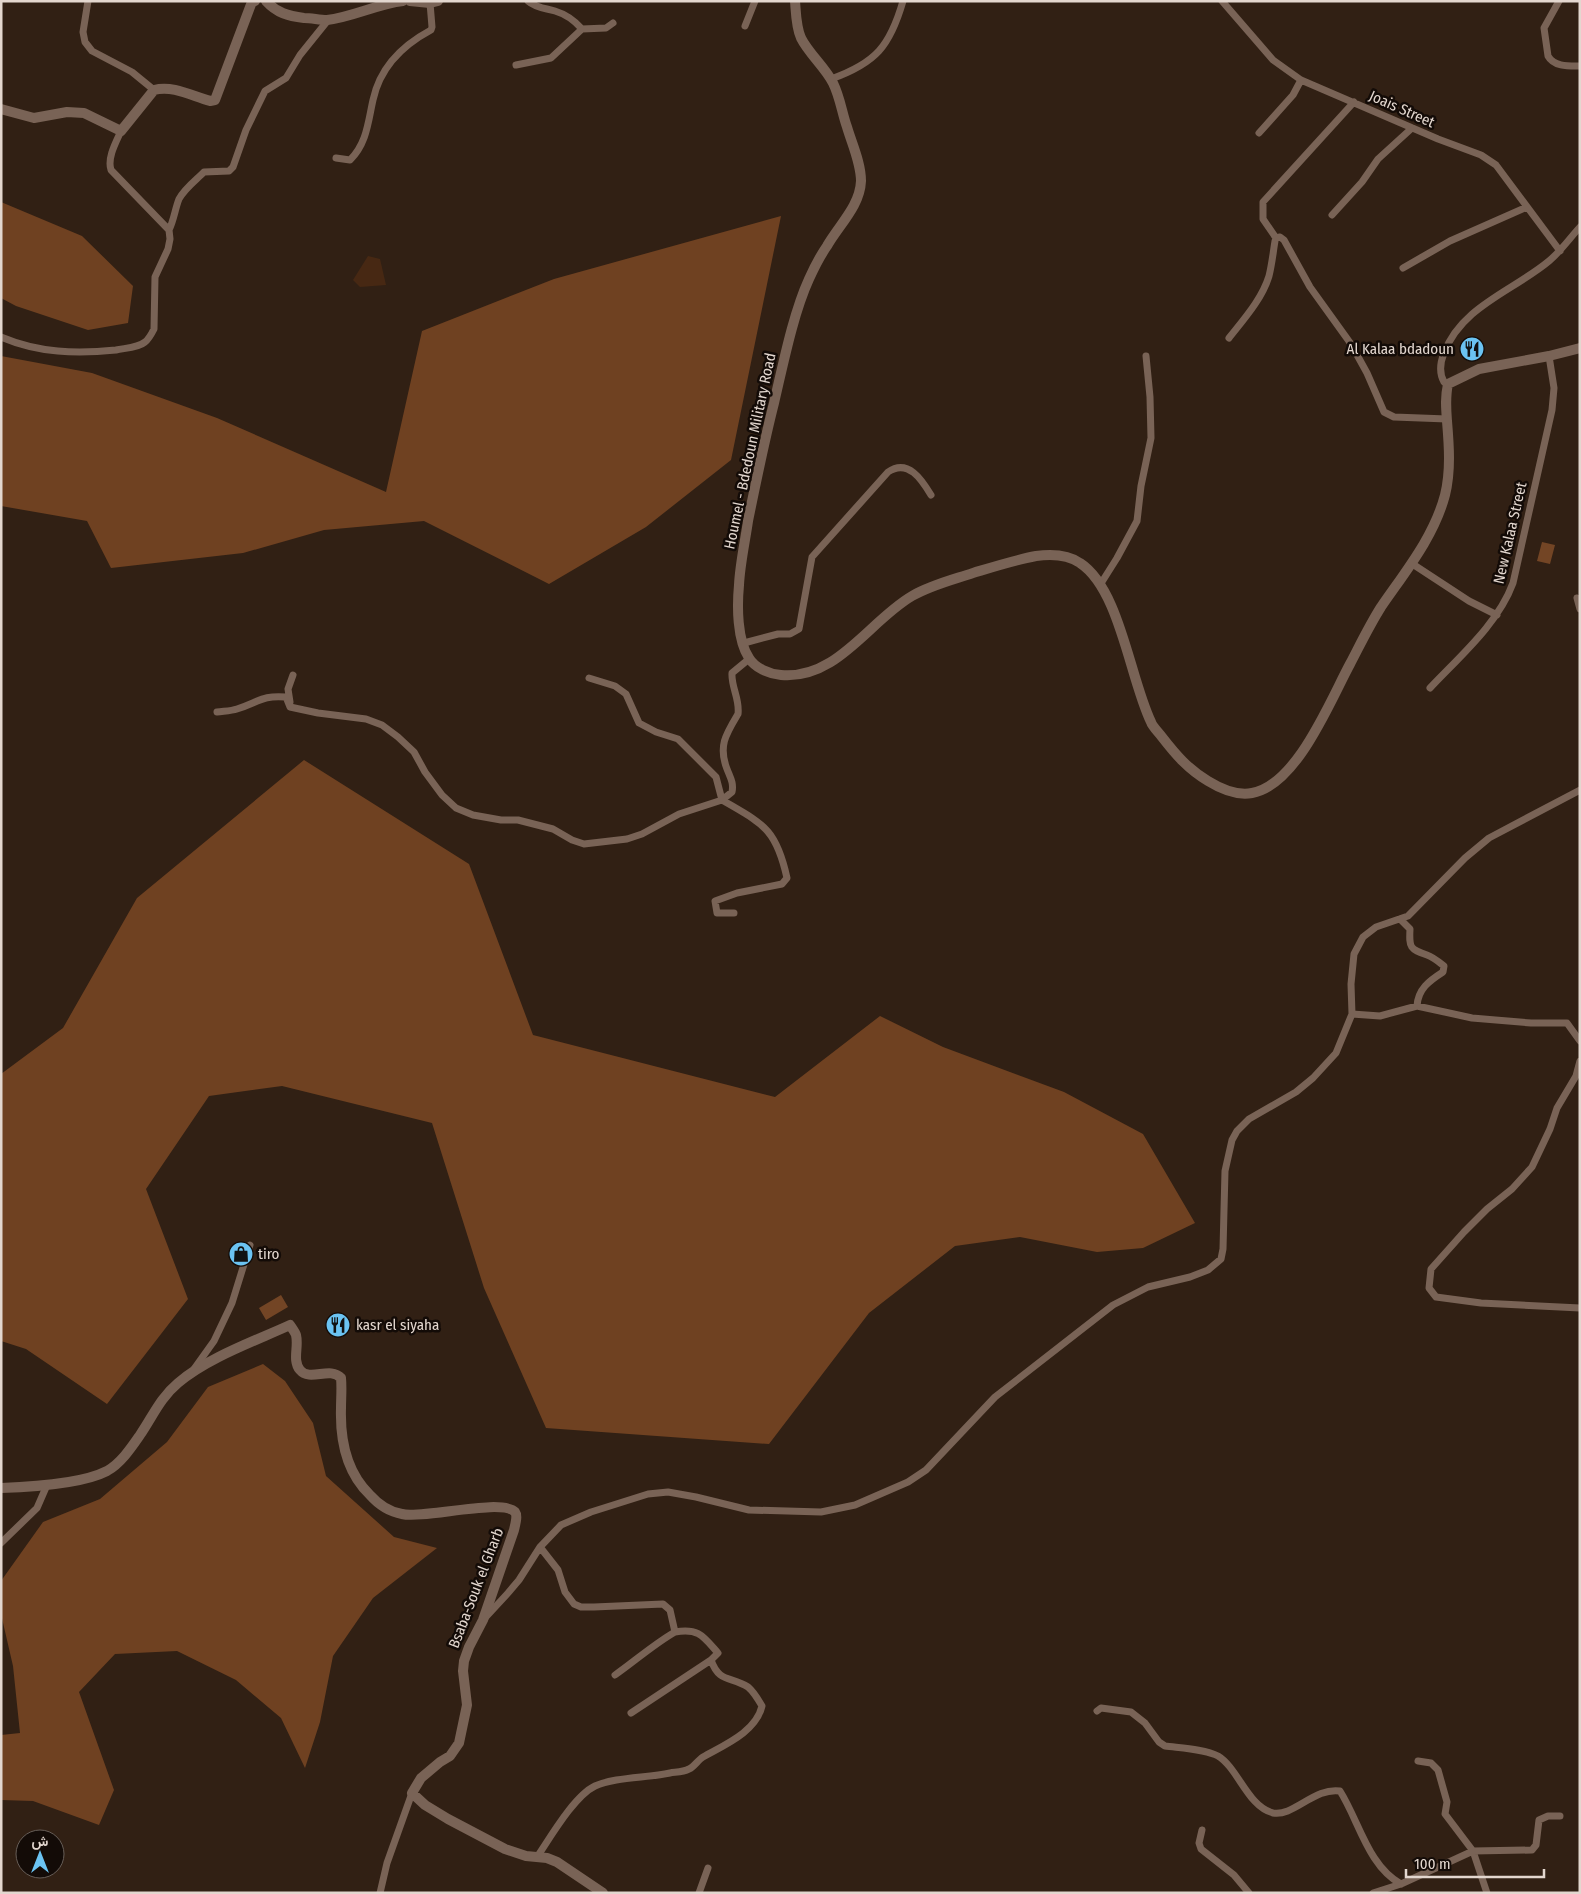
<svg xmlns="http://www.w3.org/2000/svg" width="1581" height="1894" font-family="'Fira Sans Condensed',Vazirmatn,sans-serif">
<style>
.green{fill:#472813}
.forest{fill:#6f4121}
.water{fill:#734525}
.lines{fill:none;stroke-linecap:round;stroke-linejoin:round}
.street{stroke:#796356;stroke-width:7}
.secondary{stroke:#796356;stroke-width:10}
.labels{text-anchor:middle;stroke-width:5;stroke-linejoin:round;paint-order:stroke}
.street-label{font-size:15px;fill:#e3d7cf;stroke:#130b07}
.poi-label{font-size:15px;fill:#e3d7cf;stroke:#130b07;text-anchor:start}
</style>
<rect width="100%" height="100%" fill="#312014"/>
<path class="green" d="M368 256 380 259 386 285 360 287 353 280Z"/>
<path class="forest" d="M1 202 82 236 133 286 128 323 88 330 16 306 1 298Z
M781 216 731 460 646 527 549 584 424 521 324 530 243 553 111 568 87 521 1 506V356L92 373 217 418 386 492 422 331 554 279Z
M304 760 469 864 533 1035 775 1097 880 1016 943 1047 1064 1092 1143 1134 1195 1223 1143 1248 1097 1252 1020 1237 955 1246 869 1313 769 1444 546 1428 484 1288 432 1123 282 1086 209 1096 146 1189 188 1299 107 1404 26 1349 1 1341V1074L63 1028 137 898Z
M263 1364 285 1381 313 1423 326 1476 394 1537 437 1548 373 1598 333 1656 320 1722 305 1768 281 1718 236 1680 177 1651 115 1654 79 1692 114 1790 99 1825 33 1801 1 1800V1735L20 1733 13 1666 1 1614V1581L43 1522 100 1499 167 1442 208 1387Z"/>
<path class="water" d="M1542 542 1555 545 1550 564 1537 561Z
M281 1295 288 1307 266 1320 259 1308Z"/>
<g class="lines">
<path class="street" d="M88 1 83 32 85 42 92 51 132 72 154 90
M528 1C536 8 545 8 555 11 565 14 575 21 582 29L606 28 613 23
M1222 1 1273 60 1301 80 1438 139 1481 155 1496 165 1560 251
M1559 1 1544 28 1548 56C1554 67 1569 66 1580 66
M745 26 755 1
M516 65 551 58 582 29
M831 79C876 63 890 46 903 1
M1259 133 1293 95 1301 80
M336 158 350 160C367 143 368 122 373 100 380 67 403 45 431 30L432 27 430 3
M1332 215 1362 182 1378 159 1412 128
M169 230C174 220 175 209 179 199 184 189 196 180 204 172L229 171 233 167 246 130 265 91 286 78 300 55 329 19
M1276 238 1263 219V202L1354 102
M1403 268 1450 241 1527 207
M1 337C39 353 76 354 116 350 125 348 138 348 145 342 149 339 152 333 154 329L155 277 168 249 170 239 169 230 111 170C107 158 116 142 121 131
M1229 338C1244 319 1262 299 1269 276 1272 264 1273 253 1275 241L1276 238 1280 237 1284 240 1310 287 1351 344 1367 373 1384 412 1394 417 1447 419
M1448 384 1444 382C1439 373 1440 363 1444 353 1462 306 1513 291 1549 261 1561 251 1569 239 1580 227
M1411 563 1469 601 1497 615
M1100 585 1117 558 1137 521 1141 486 1151 438 1150 397 1146 356
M1577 598 1580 609
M744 643 778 634H790L799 629 812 557 888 472C908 458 922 480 931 495
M589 678 615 686 626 694 639 723 656 732 678 739 716 777 722 800C763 824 776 828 787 878L782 884 737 893 715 901 717 913H734
M1430 688C1459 657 1498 624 1513 583L1552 410 1554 388 1549 356
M290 702 288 689 293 675
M217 712C224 711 231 711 237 709 259 702 262 695 286 697L290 707 318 713 366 719 382 725 398 737 414 752 425 772 442 795 456 808 473 815 501 820H518L553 829 572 840 584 844 627 839 642 834 679 814 722 800 732 792C734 783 730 777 727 769 718 746 726 734 738 714 740 699 731 687 732 673L749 659
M1400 919 1410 929C1409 948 1410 949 1427 955 1433 957 1439 962 1444 966L1443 972C1429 981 1418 989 1417 1006
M1352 1014 1380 1016 1417 1006 1472 1018 1531 1023H1567L1580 1041
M1580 1061 1576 1076 1557 1108 1550 1129 1532 1167 1512 1189 1487 1209 1464 1232 1431 1269 1429 1288 1436 1297 1481 1303 1580 1308
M194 1369 214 1341 232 1303 250 1245
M1 1543 37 1508 47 1485
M540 1547 558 1570 565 1592 574 1604 581 1607H594L663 1604 670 1610 675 1632C654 1644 635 1661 615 1675
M485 1618 508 1593 519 1580 540 1547 561 1525 591 1512 648 1494 668 1492 696 1497 749 1510 821 1512 855 1505 908 1482 926 1470 995 1397 1113 1305 1148 1287 1190 1277 1208 1270 1221 1259 1223 1249 1225 1171 1232 1140 1237 1131 1249 1119 1296 1092 1313 1078 1336 1053 1352 1014 1351 984 1354 954 1363 937 1376 927 1408 916 1465 858 1489 838 1580 790
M1097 1711 1101 1708 1131 1712 1145 1723 1159 1742 1165 1746C1180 1748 1205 1749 1218 1756 1238 1768 1248 1807 1273 1813 1293 1817 1315 1787 1340 1791 1359 1821 1368 1866 1401 1884
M631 1713 711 1660
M1202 1830 1199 1843 1201 1849 1234 1875 1249 1893
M537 1857C550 1838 574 1796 595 1786 615 1777 647 1778 670 1773 676 1772 683 1772 689 1769 694 1767 698 1760 703 1757 724 1745 756 1732 762 1706 758 1699 754 1692 748 1687 731 1676 719 1683 711 1660L718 1653C703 1636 699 1628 675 1632
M380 1893 387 1863 412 1793
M699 1893 708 1868
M1373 1893 1401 1884 1473 1851 1445 1814 1447 1802 1438 1770 1431 1763 1418 1761
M1487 1893 1473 1851 1532 1850 1536 1845 1539 1820 1548 1816H1560"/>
<path class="secondary" d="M266 1C277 13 288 16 304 18 312 18 319 20 327 20 353 17 377 4 403 1
M410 1 430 3 438 1
M795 1C796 13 796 27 801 38 809 54 825 67 833 83 840 97 842 113 847 127 852 144 861 163 861 181 860 206 839 225 827 246 820 256 814 268 809 279 793 314 783 365 774 403 764 442 756 482 748 521 745 542 740 564 739 585 737 606 737 640 749 658 755 668 769 674 781 675 837 680 869 621 912 596 931 585 952 580 973 573 993 567 1015 560 1036 556 1051 554 1067 554 1080 563 1120 589 1130 679 1151 722 1152 726 1159 733 1162 737 1176 755 1188 769 1208 781 1221 789 1236 796 1252 793 1297 785 1330 701 1350 664 1360 645 1369 626 1381 607 1405 572 1434 537 1445 495 1451 471 1449 445 1447 421 1446 408 1445 397 1448 384L1479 369 1549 356 1580 348
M1 109 34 118 67 112 84 113 121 131 154 90C173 85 192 96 210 101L215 100 250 7 252 2 255 1
M1 1488C29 1487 82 1484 107 1471 121 1463 131 1448 140 1435 153 1416 160 1398 178 1383 207 1358 255 1341 290 1325 292 1328 295 1332 296 1335 299 1347 292 1360 300 1370 310 1382 330 1366 341 1378 342 1388 341 1398 341 1408 340 1440 346 1472 370 1495 378 1504 390 1512 402 1514 424 1519 502 1498 515 1512 518 1516 515 1525 514 1530L483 1620 469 1647 464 1661 463 1671 467 1705 459 1743 450 1756 440 1762 421 1778 412 1793 425 1805 448 1819 505 1849 526 1856 547 1858 557 1862 603 1893"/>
</g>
<defs>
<symbol id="restaurant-disc" viewBox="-11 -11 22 22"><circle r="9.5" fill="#6bc3f2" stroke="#130b07"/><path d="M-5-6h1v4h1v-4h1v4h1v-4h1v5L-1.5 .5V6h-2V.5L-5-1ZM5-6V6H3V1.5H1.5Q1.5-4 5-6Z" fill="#111"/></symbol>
<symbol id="shop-disc" viewBox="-11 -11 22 22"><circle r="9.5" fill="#6bc3f2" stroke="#130b07"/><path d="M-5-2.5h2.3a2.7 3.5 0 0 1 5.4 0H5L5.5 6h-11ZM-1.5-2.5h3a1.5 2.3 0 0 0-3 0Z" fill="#111"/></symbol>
</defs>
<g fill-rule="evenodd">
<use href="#restaurant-disc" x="1458" y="335" width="28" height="28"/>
<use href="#shop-disc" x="227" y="1240" width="28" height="28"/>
<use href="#restaurant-disc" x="324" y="1311" width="28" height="28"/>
</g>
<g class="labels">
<g class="street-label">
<text transform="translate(1402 109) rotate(24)" y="5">Joais Street</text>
<text transform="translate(750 451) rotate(-78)" y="5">Houmel - Bdedoun Military Road</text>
<text transform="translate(1510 533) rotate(-77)" y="5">New Kalaa Street</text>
<text transform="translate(476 1588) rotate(-69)" y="5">Bsaba-Souk el Gharb</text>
</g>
<g class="poi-label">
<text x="1454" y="354" text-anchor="end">Al Kalaa bdadoun</text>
<text x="258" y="1259">tiro</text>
<text x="356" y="1330">kasr el siyaha</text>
</g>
</g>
<rect width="1581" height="1894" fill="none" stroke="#e3d7cf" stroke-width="5"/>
<g transform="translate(40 1854)"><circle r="24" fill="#130b07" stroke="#665d57"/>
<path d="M0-4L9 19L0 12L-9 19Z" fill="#6bc3f2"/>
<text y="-8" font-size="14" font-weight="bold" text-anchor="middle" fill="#e3d7cf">ش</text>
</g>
<path d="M1406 1869v8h138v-8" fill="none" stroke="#e3d7cf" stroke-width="2.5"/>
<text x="1414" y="1869" font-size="15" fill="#e3d7cf" stroke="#130b07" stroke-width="4" paint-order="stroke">100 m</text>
</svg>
